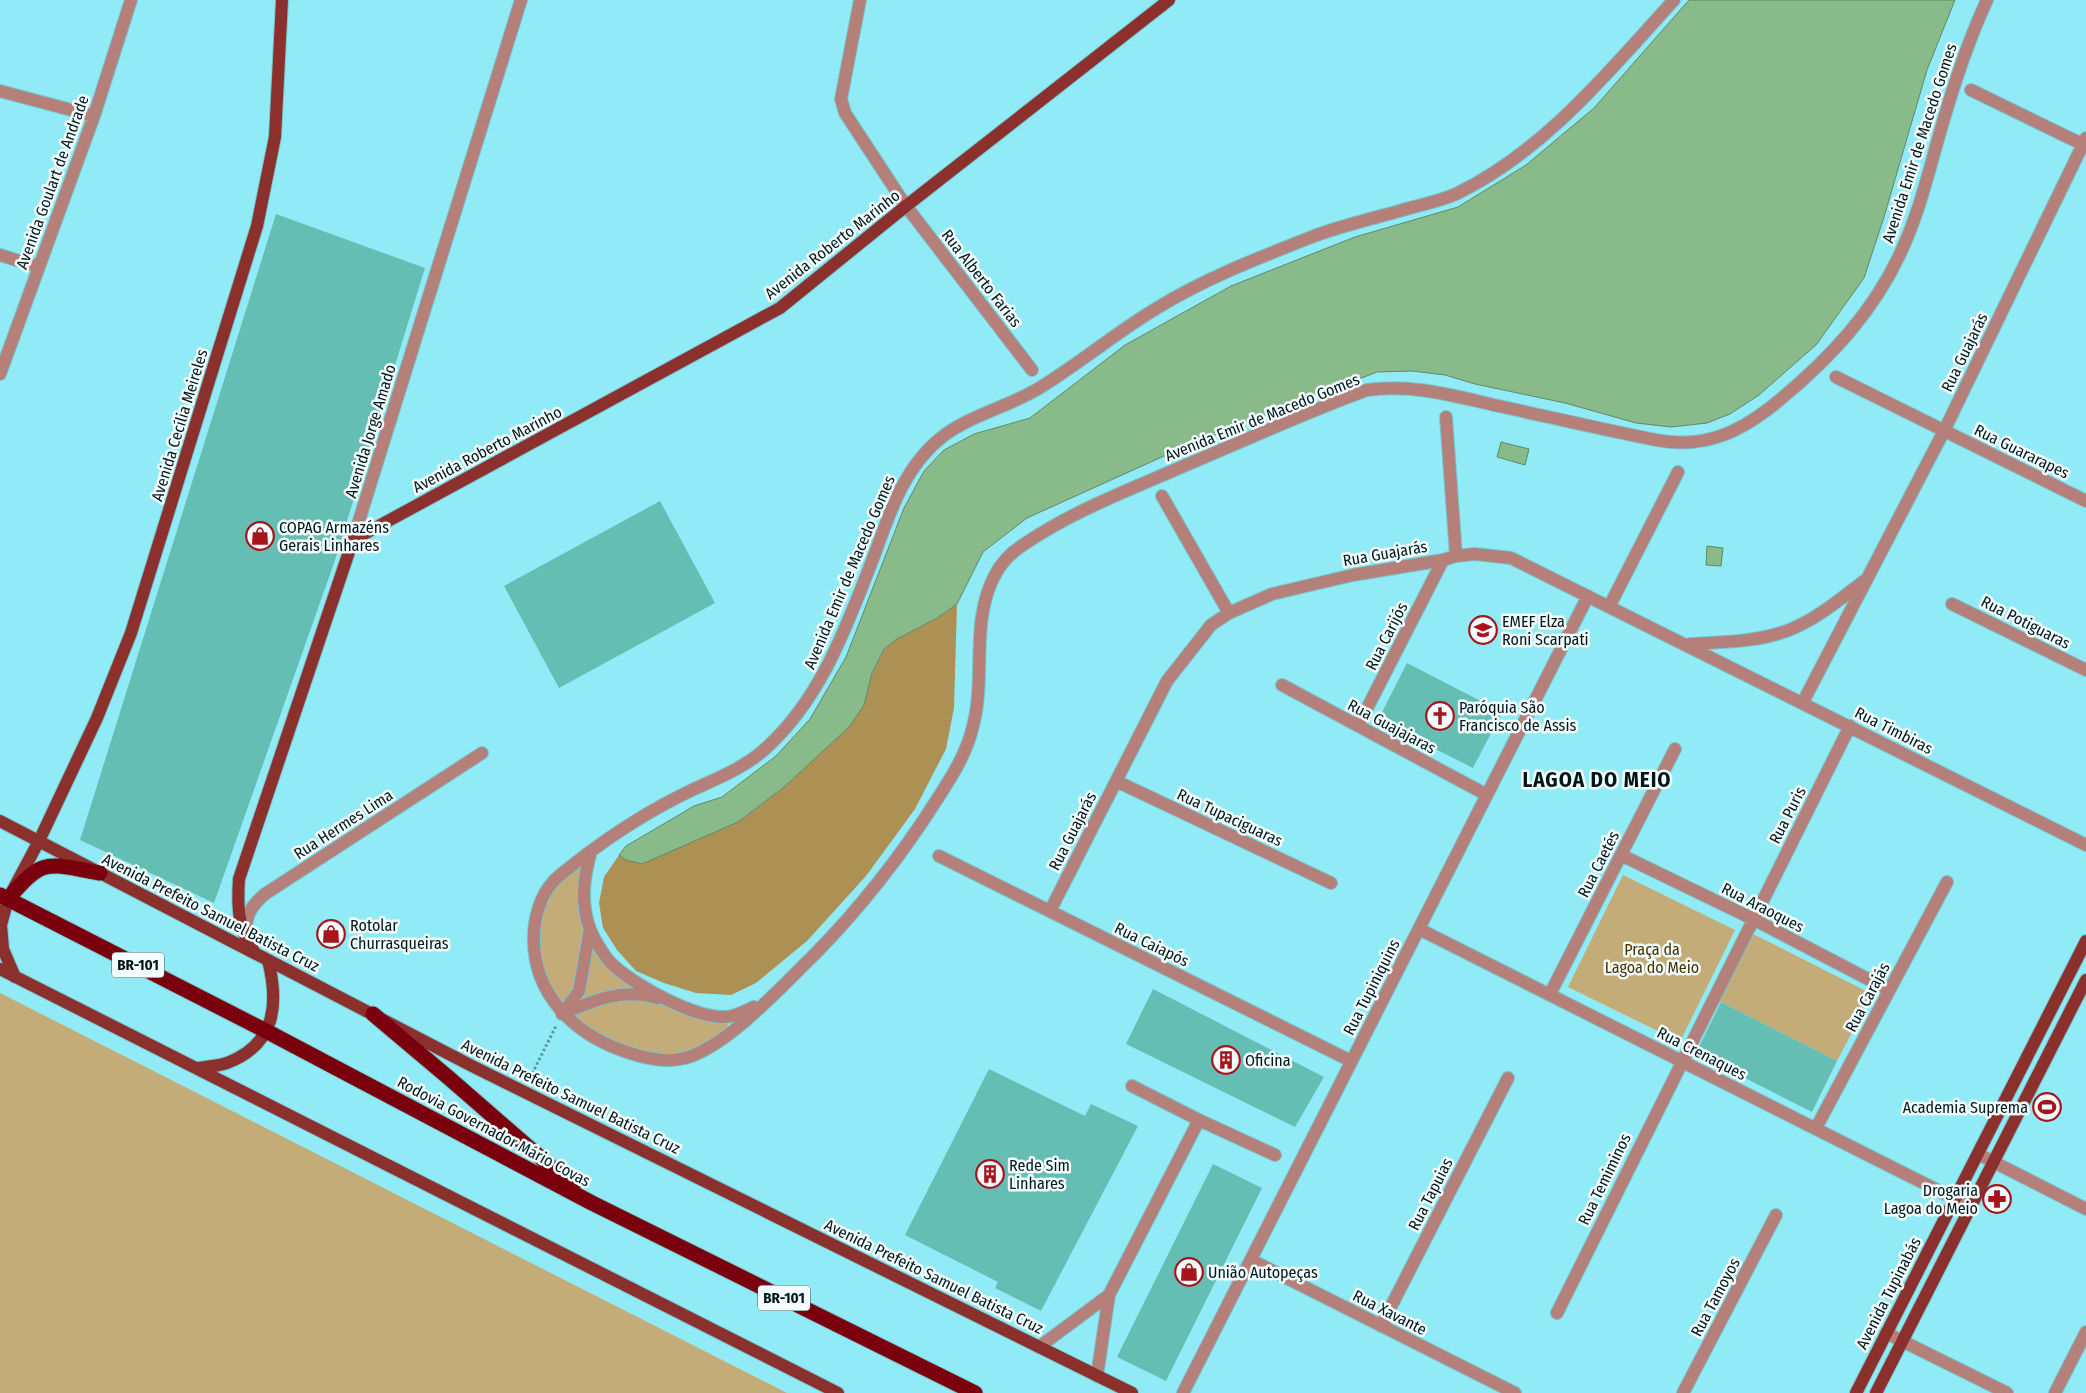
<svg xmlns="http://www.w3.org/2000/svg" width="2086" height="1393" font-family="'Fira Sans Condensed',sans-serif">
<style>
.green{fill:#c4ac78}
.forest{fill:#ad9154}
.water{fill:#88ba8a;stroke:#5f8968}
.building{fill:#65beb4}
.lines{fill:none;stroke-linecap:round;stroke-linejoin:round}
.minor-casing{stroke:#77c5ce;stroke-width:14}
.major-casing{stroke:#77c5ce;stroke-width:14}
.highway-casing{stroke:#77c5ce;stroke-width:17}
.path{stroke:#58979f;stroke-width:3;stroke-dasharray:2.5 2.5;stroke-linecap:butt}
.minor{stroke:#b5807a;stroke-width:12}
.major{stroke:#8b302c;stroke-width:12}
.highway{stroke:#79000c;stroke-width:15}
.labels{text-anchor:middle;stroke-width:5;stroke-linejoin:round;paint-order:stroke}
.shield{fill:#f4fdfe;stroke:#495c5e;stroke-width:1}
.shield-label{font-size:15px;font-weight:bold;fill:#00171a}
.street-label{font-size:16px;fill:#00171a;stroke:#f4fdfe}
.poi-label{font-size:16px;fill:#00171a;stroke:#f4fdfe;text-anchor:start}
.park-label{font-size:16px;fill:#453200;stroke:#f4fdfe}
.district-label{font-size:21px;font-weight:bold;letter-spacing:1px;fill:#00171a;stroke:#f4fdfe}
</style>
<rect width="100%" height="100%" fill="#91ebf6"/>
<path class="green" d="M591 851 585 905 609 961 671 1002 732 1016 722 1039 684 1059 628 1053 552 1002 533 939 552 882Z
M1623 875 1735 930 1680 1042 1568 987Z
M1753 934 1872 994 1837 1061 1719 1001Z
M0 993 787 1393H0Z"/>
<path class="forest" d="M957 604 954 708 946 749 915 809 866 876 807 941 756 983 731 995 696 993 664 983 636 971 617 950 603 928 599 903 604 877 619 855 626 860 642 863 738 822 784 787 849 727 864 705 872 673 884 649 897 639 937 618Z"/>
<path class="water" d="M1689 0H1955L1927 70 1884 217 1864 278 1816 345 1759 395 1730 414 1707 423 1671 427 1636 423 1565 403 1475 384 1445 375 1412 371 1377 372 1184 447 1027 518 983 552 957 604 937 618 897 639 884 649 872 673 864 705 849 727 784 787 738 822 642 864 626 860 619 855 626 846 694 806 722 797 776 756 810 719 846 657 904 508 924 471 944 450 974 434 1030 418 1125 345 1231 286 1355 237 1458 207 1526 165 1594 108Z
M1501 442 1529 449 1525 465 1497 457Z
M1707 546 1723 548 1721 566 1706 565Z"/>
<path class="building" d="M276 214 425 268 334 563 214 903 80 840Z
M660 501 715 603 559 688 504 586Z
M1407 663 1502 712 1473 768 1378 720Z
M1153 989 1324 1077 1295 1127 1126 1044Z
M1721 1002 1837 1061 1812 1112 1696 1053Z
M989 1069 1085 1116 1091 1104 1138 1126 1041 1311 995 1288 998 1282 905 1235Z
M1213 1164 1262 1188 1166 1381 1117 1357Z"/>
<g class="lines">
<defs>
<path id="minor" d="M860 0 841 99 845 113 906 206 1032 370
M1674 0C1609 71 1545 151 1456 194 1440 201 1420 205 1403 210 1371 219 1339 226 1309 238 1258 258 1204 279 1157 308 1117 332 1081 362 1041 387 1009 407 972 414 942 437 904 467 890 512 874 556 847 625 822 698 765 749 744 768 718 778 692 790 650 810 611 835 574 864 567 870 559 875 553 882 541 895 535 915 534 933 531 994 575 1036 630 1053 648 1059 667 1063 685 1058 727 1047 783 985 815 954 861 907 901 856 936 801 951 778 967 753 973 726 986 677 970 621 995 575 1001 563 1012 552 1023 545 1072 511 1132 489 1186 465 1246 440 1306 412 1367 390 1413 383 1458 397 1503 407 1554 418 1605 430 1656 440 1707 450 1744 430 1782 398 1831 357 1873 312 1900 254 1920 212 1930 166 1943 122 1955 81 1969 39 1987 0
M1971 90 2086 146
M0 91 94 116
M0 255 39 267
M0 374 94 116 131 0
M1836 377 2086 501
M1446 417 1456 556
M1162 496 1229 613
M353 540 521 0
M1952 604 2086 670
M1609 607 1678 472
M1690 644C1723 642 1758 642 1789 630 1817 619 1840 599 1864 581
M1282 685 1487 795
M1803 702 1944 431 2086 138
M1358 726 1443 560
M1116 781 1331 883
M591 851C584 877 580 902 590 929 594 939 603 954 610 962 631 984 701 1023 732 1016 740 1014 747 1010 754 1007
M1621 855 1753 919 1889 990
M939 856 1351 1061
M1050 911 1167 681 1211 625 1229 613 1272 594 1353 575 1443 560 1456 556 1475 554 1511 558 2086 845
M590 929 579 991 562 1014C594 1000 622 988 658 998
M1419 929 1971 1207
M245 934C246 915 251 906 265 894L482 753
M1550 994 1675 749
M1132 1086 1199 1120
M1816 1128 1947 882
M1978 1154 2086 1209
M1251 1260 1515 1393
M1557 1313 1850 726
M1381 1326 1508 1078
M1886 1333 2007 1393
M1039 1347 1109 1295
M1097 1376 1109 1295 1199 1120 1275 1155
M1183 1393 1588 596
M1683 1393 1776 1215
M2055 1393 2086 1332"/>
<path id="major" d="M0 821 472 1066 1132 1393
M255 953C238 929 237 907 239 879L353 540 780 308 906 206 1169 0
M0 969 838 1393
M15 977 3 949 1 925 8 899 39 841 97 718 131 633 257 226 275 137 282 0
M197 1068C206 1067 218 1066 227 1063 276 1044 279 1004 268 960
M1856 1393 2086 941
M1876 1393 2086 980"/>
<path id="highway" d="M0 895 268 1032 592 1203 975 1393
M8 899C44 856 47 864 100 873
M373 1014 449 1078 573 1186"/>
</defs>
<use href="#minor" class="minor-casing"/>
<use href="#major" class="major-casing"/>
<use href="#highway" class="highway-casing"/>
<path class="path" d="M530 1078 556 1026"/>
<use href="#minor" class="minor"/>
<use href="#major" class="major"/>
<use href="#highway" class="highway"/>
</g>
<defs>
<symbol id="shop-ring" viewBox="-11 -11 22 22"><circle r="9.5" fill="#f4fdfe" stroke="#a8131c" stroke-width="1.5"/><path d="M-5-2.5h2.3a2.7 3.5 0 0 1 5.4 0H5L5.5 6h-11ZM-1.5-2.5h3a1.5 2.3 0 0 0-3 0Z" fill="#a8131c"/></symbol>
<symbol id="school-ring" viewBox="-11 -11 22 22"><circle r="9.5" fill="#f4fdfe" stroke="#a8131c" stroke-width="1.5"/><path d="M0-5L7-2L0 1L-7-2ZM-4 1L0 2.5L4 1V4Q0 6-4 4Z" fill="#a8131c"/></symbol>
<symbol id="church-ring" viewBox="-11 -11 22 22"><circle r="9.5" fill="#f4fdfe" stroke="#a8131c" stroke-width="1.5"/><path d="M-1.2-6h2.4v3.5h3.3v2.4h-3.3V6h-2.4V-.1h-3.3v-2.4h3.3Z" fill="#a8131c"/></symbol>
<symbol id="building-ring" viewBox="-11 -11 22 22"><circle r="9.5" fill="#f4fdfe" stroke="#a8131c" stroke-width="1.5"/><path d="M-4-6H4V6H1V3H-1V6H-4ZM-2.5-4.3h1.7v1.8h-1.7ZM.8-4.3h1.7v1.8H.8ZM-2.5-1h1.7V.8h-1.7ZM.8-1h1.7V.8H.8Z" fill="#a8131c"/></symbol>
<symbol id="stadium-ring" viewBox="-11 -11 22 22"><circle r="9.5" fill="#f4fdfe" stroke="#a8131c" stroke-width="1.5"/><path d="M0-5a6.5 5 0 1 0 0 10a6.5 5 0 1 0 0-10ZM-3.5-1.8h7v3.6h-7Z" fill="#a8131c"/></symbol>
<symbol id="pharmacy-ring" viewBox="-11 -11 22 22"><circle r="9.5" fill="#f4fdfe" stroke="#a8131c" stroke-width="1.5"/><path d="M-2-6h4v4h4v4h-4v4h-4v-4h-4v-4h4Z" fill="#a8131c"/></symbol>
</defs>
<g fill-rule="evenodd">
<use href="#shop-ring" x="244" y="520" width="32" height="32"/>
<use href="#school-ring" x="1467" y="614" width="32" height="32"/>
<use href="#church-ring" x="1424" y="700" width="32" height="32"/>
<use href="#shop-ring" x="315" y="918" width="32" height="32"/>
<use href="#building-ring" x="1210" y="1044" width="32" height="32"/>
<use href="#stadium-ring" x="2031" y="1091" width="32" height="32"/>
<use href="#building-ring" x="974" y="1158" width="32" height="32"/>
<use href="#pharmacy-ring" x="1981" y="1183" width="32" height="32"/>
<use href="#shop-ring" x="1173" y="1256" width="32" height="32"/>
</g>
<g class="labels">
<g class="shield">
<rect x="112" y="952.5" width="52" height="25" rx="4"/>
<rect x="758" y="1285.5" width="52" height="25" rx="4"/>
</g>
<g class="shield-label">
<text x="138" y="970">BR-101</text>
<text x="784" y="1303">BR-101</text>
</g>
<g class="street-label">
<text transform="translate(1919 143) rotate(-72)" y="6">Avenida Emir de Macedo Gomes</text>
<text transform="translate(52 182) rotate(-70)" y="6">Avenida Goulart de Andrade</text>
<text transform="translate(832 244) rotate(-38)" y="6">Avenida Roberto Marinho</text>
<text transform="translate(982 278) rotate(52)" y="6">Rua Alberto Farias</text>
<text transform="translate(1964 352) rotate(-64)" y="6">Rua Guajarás</text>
<text transform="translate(1262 417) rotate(-22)" y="6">Avenida Emir de Macedo Gomes</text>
<text transform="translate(179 425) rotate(-73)" y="6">Avenida Cecília Meireles</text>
<text transform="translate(370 431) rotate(-73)" y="6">Avenida Jorge Amado</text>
<text transform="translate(487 449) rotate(-28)" y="6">Avenida Roberto Marinho</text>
<text transform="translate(2022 451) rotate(26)" y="6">Rua Guararapes</text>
<text transform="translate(1385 553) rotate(-10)" y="6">Rua Guajarás</text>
<text transform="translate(849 572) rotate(-67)" y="6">Avenida Emir de Macedo Gomes</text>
<text transform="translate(2026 622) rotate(27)" y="6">Rua Potiguaras</text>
<text transform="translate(1386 636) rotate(-63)" y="6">Rua Carijós</text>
<text transform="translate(1392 726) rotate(28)" y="6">Rua Guajajaras</text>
<text transform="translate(1894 730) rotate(27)" y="6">Rua Timbiras</text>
<text transform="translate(1787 815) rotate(-63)" y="6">Rua Puris</text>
<text transform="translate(1230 817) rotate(25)" y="6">Rua Tupaciguaras</text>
<text transform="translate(343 824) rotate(-33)" y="6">Rua Hermes Lima</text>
<text transform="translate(1072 831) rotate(-63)" y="6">Rua Guajarás</text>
<text transform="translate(1598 864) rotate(-63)" y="6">Rua Caetés</text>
<text transform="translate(1763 907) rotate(27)" y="6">Rua Araoques</text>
<text transform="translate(211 912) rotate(27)" y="6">Avenida Prefeito Samuel Batista Cruz</text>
<text transform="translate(1152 944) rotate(26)" y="6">Rua Caiapós</text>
<text transform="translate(1371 987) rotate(-63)" y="6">Rua Tupiniquins</text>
<text transform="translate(1867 997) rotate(-62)" y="6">Rua Carajás</text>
<text transform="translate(1702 1053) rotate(27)" y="6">Rua Crenaques</text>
<text transform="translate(571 1096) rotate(26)" y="6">Avenida Prefeito Samuel Batista Cruz</text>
<text transform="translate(494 1131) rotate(28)" y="6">Rodovia Governador Mário Covas</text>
<text transform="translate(1604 1179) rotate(-64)" y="6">Rua Temiminos</text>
<text transform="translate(1430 1194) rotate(-63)" y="6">Rua Tapuias</text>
<text transform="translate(934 1276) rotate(26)" y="6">Avenida Prefeito Samuel Batista Cruz</text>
<text transform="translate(1888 1293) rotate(-63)" y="6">Avenida Tupinabás</text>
<text transform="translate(1715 1297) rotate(-62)" y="6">Rua Tamoyos</text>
<text transform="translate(1390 1312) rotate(27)" y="6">Rua Xavante</text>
</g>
<g class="poi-label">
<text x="279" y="533">COPAG Armazéns<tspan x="279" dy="18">Gerais Linhares</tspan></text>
<text x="1502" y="627">EMEF Elza<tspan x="1502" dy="18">Roni Scarpati</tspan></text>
<text x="1459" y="713">Paróquia São<tspan x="1459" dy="18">Francisco de Assis</tspan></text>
<text x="350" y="931">Rotolar<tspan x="350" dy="18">Churrasqueiras</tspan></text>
<text x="1245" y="1066">Oficina</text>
<text x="2028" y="1113" text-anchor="end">Academia Suprema</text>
<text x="1009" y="1171">Rede Sim<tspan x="1009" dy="18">Linhares</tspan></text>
<text x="1978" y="1196" text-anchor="end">Drogaria<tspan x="1978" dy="18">Lagoa do Meio</tspan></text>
<text x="1208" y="1278">União Autopeças</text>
</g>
<g class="park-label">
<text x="1652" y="955">Praça da<tspan x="1652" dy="18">Lagoa do Meio</tspan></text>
</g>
<g class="district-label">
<text x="1597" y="787">LAGOA DO MEIO</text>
</g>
</g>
</svg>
